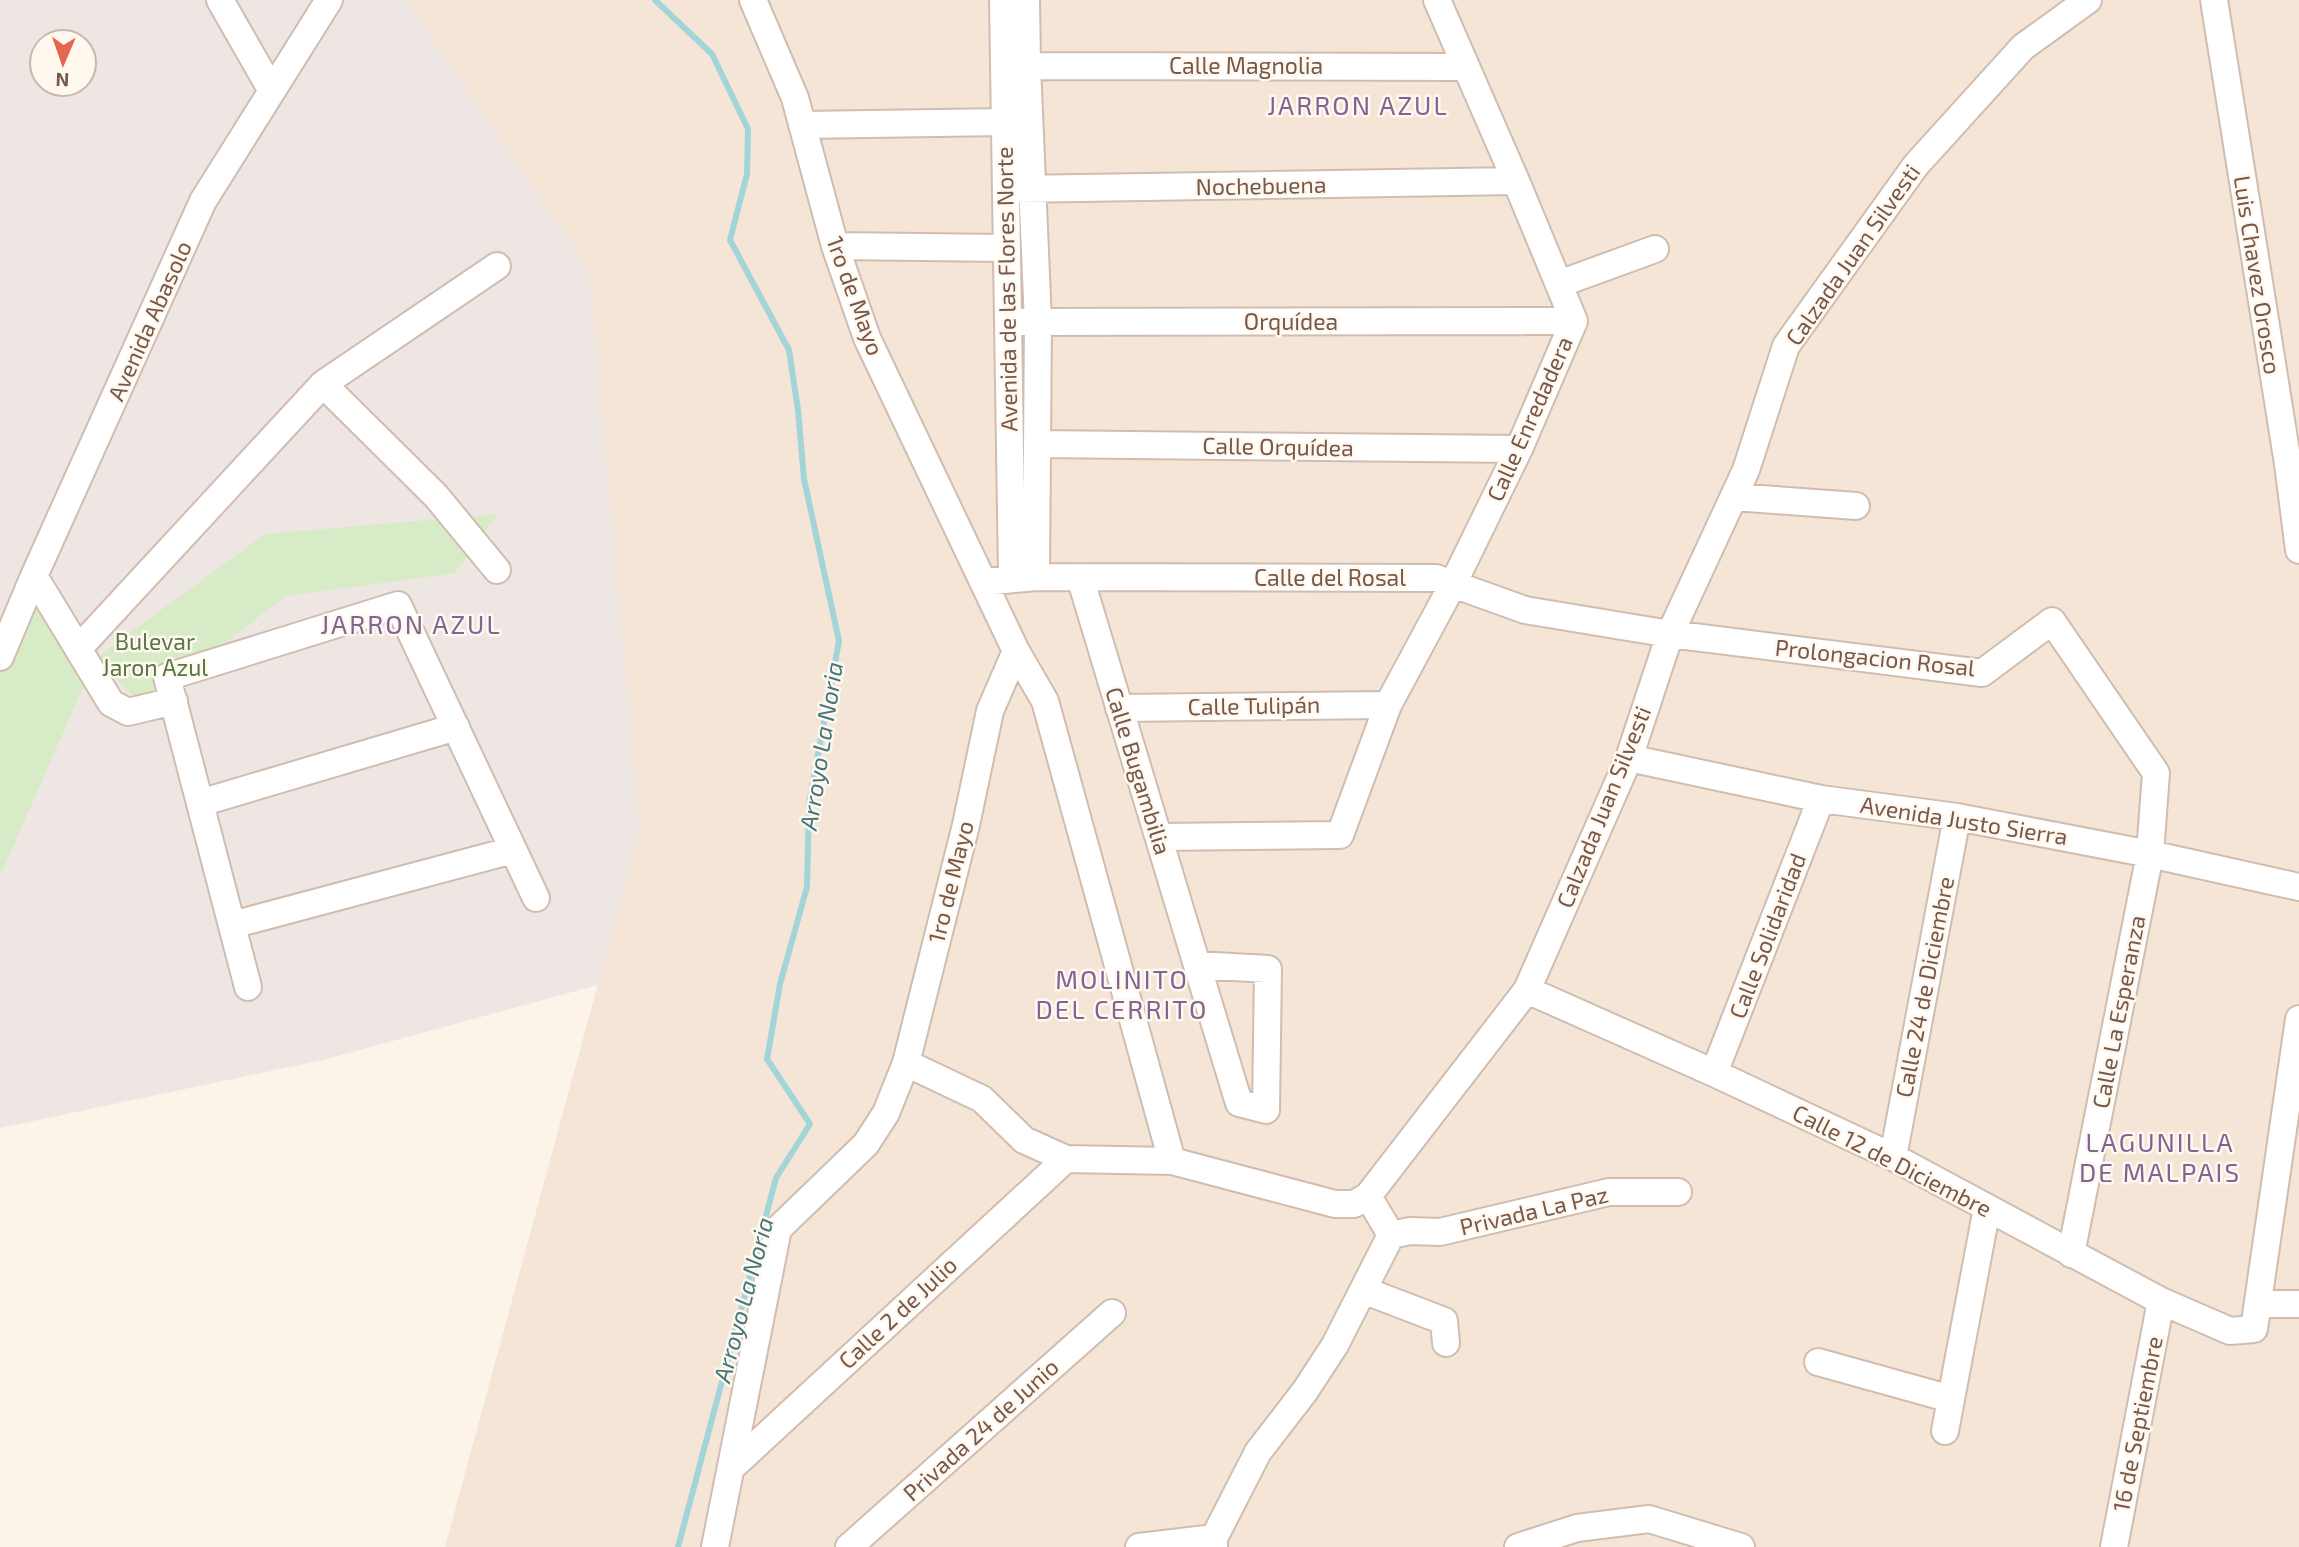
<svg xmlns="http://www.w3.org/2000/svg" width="2299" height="1547" font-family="'Exo 2',sans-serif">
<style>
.residential{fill:#f4e5d7}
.industrial{fill:#ede6e2;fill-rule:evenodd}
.green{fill:#d8ebc7}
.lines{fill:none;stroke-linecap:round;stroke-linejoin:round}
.stream{stroke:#a3d4d8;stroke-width:6}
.minor-casing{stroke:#d1bdb0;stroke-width:30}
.minor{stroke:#fff;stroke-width:26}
.labels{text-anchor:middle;stroke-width:5;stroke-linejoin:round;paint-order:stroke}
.street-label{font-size:23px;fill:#77584c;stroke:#fff8ef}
.park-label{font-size:23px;fill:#557741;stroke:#fff8ef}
.water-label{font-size:24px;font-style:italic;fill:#40767c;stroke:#fff8ef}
.quarter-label{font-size:26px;letter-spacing:2px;fill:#806493;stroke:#fff8ef}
</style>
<rect width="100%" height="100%" fill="#fcf3e9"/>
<path class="residential" d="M406 0H2299V1547H445L640 829Z"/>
<path class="industrial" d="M0 0H406L589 269 640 830 598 985 323 1060 0 1128ZM42 42H84V84H42Z"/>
<path class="green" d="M498 514 455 573 286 596 143 706 96 658 0 876V676L36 594 97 657 265 534Z"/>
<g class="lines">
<path class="stream" d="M655 0 712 54 748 129 747 174 730 240 789 350 798 410 804 479 839 641 809 803 807 887 780 984 767 1059 810 1124 776 1178 678 1547"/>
<defs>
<path id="minor" d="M220 0 272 91
M753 0 795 98 835 246 867 338 1016 651 1045 701 1172 1161
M1003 0 1012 578
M1026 0 1027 66 1038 322 1036 577
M2214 0 2288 464 2299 550
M1027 66 1465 67
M802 125 1004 122
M1014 189 1516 181
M835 246 1006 248
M1559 284 1655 249
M1023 322 1574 321
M323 384 436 496 497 570
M1038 444 1519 449
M1734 497 1856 506
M34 576 111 703 128 712 174 701
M1080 577 1197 965
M983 582 1036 577 1436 578 1525 610 1670 634 1982 673 2052 621 2156 773 2150 854 2071 1254
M78 649 323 384 497 266
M0 657 34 576 203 201 329 0
M1119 708 1388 705
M1629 758 1821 799 1957 817 2150 854 2299 887
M200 803 456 727
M1159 837 1340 835 1388 705 1453 584 1519 449 1574 321 1516 181 1437 0
M232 925 513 850
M1197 965 1268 969 1266 1110 1239 1103Z
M248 987 167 677 398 605 536 898
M1527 990 1714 1073 1893 1157 2161 1301 2230 1331 2254 1329 2299 1019
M906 1063 982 1099 1024 1140 1066 1159 1172 1161 1335 1204H1354L1368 1196 1527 990 1629 758 1670 634 1746 470 1786 346 1916 165 2023 47 2088 0
M1714 1073 1821 799
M1893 1157 1957 817
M1391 1235 1410 1231 1440 1232 1609 1192H1678
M1363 1290 1444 1321 1446 1343
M2258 1304H2299
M1818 1362 1951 1399
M1945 1431 1987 1208
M731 1468 1066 1159
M715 1547 778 1229 866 1144 886 1113 906 1063 966 825 990 711 1016 651
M849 1547 1112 1313
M1139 1547 1214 1538
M1214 1547V1538L1258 1452 1305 1391 1335 1345 1391 1235 1368 1196
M1518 1547 1577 1528 1649 1519 1741 1547
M2114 1547 2161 1301"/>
</defs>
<use href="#minor" class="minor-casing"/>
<use href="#minor" class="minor"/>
</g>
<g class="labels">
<g class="street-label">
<text x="1246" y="74">Calle Magnolia</text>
<text transform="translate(1261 186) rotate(-1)" y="8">Nochebuena</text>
<text transform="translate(1853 255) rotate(-55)" y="8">Calzada Juan Silvesti</text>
<text transform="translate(2257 275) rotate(81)" y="8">Luis Chavez Orosco</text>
<text transform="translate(1007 289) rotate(-91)" y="8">Avenida de las Flores Norte</text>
<text transform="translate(855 296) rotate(70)" y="8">1ro de Mayo</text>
<text transform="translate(150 321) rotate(-66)" y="8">Avenida Abasolo</text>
<text x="1291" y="330">Orquídea</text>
<text transform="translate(1530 419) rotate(-66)" y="8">Calle Enredadera</text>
<text transform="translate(1278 447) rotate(1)" y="8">Calle Orquídea</text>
<text x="1330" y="586">Calle del Rosal</text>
<text transform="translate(1875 658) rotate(6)" y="8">Prolongacion Rosal</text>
<text transform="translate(1254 706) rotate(-1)" y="8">Calle Tulipán</text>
<text transform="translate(1138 771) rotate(73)" y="8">Calle Bugambilia</text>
<text transform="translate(1604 807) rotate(-68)" y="8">Calzada Juan Silvesti</text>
<text transform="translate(1964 821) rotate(9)" y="8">Avenida Justo Sierra</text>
<text transform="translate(951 882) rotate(-76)" y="8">1ro de Mayo</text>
<text transform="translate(1768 936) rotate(-69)" y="8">Calle Solidaridad</text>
<text transform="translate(1925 987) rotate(-79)" y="8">Calle 24 de Diciembre</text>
<text transform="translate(2119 1012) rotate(-79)" y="8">Calle La Esperanza</text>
<text transform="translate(1892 1161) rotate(27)" y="8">Calle 12 de Diciembre</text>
<text transform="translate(1534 1211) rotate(-13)" y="8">Privada La Paz</text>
<text transform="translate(898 1313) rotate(-43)" y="8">Calle 2 de Julio</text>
<text transform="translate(2138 1424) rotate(-79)" y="8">16 de Septiembre</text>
<text transform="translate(981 1430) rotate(-42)" y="8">Privada 24 de Junio</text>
</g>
<g class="park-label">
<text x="155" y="650">Bulevar<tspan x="155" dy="26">Jaron Azul</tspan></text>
</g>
<g class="water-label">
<text transform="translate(822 746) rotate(-81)" y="8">Arroyo La Noria</text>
<text transform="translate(744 1300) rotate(-75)" y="8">Arroyo La Noria</text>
</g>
<g class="quarter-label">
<text x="1358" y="115">JARRON AZUL</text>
<text x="411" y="634">JARRON AZUL</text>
<text x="1122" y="989">MOLINITO<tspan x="1122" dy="30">DEL CERRITO</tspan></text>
<text x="2160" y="1152">LAGUNILLA<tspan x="2160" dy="30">DE MALPAIS</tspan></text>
</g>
</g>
<g transform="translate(63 63) rotate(182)"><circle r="33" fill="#fff8ef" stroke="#c9b8ae" stroke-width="2"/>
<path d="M0-5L12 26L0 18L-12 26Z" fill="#e5664f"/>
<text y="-10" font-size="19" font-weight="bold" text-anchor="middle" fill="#77584c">N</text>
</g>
</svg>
